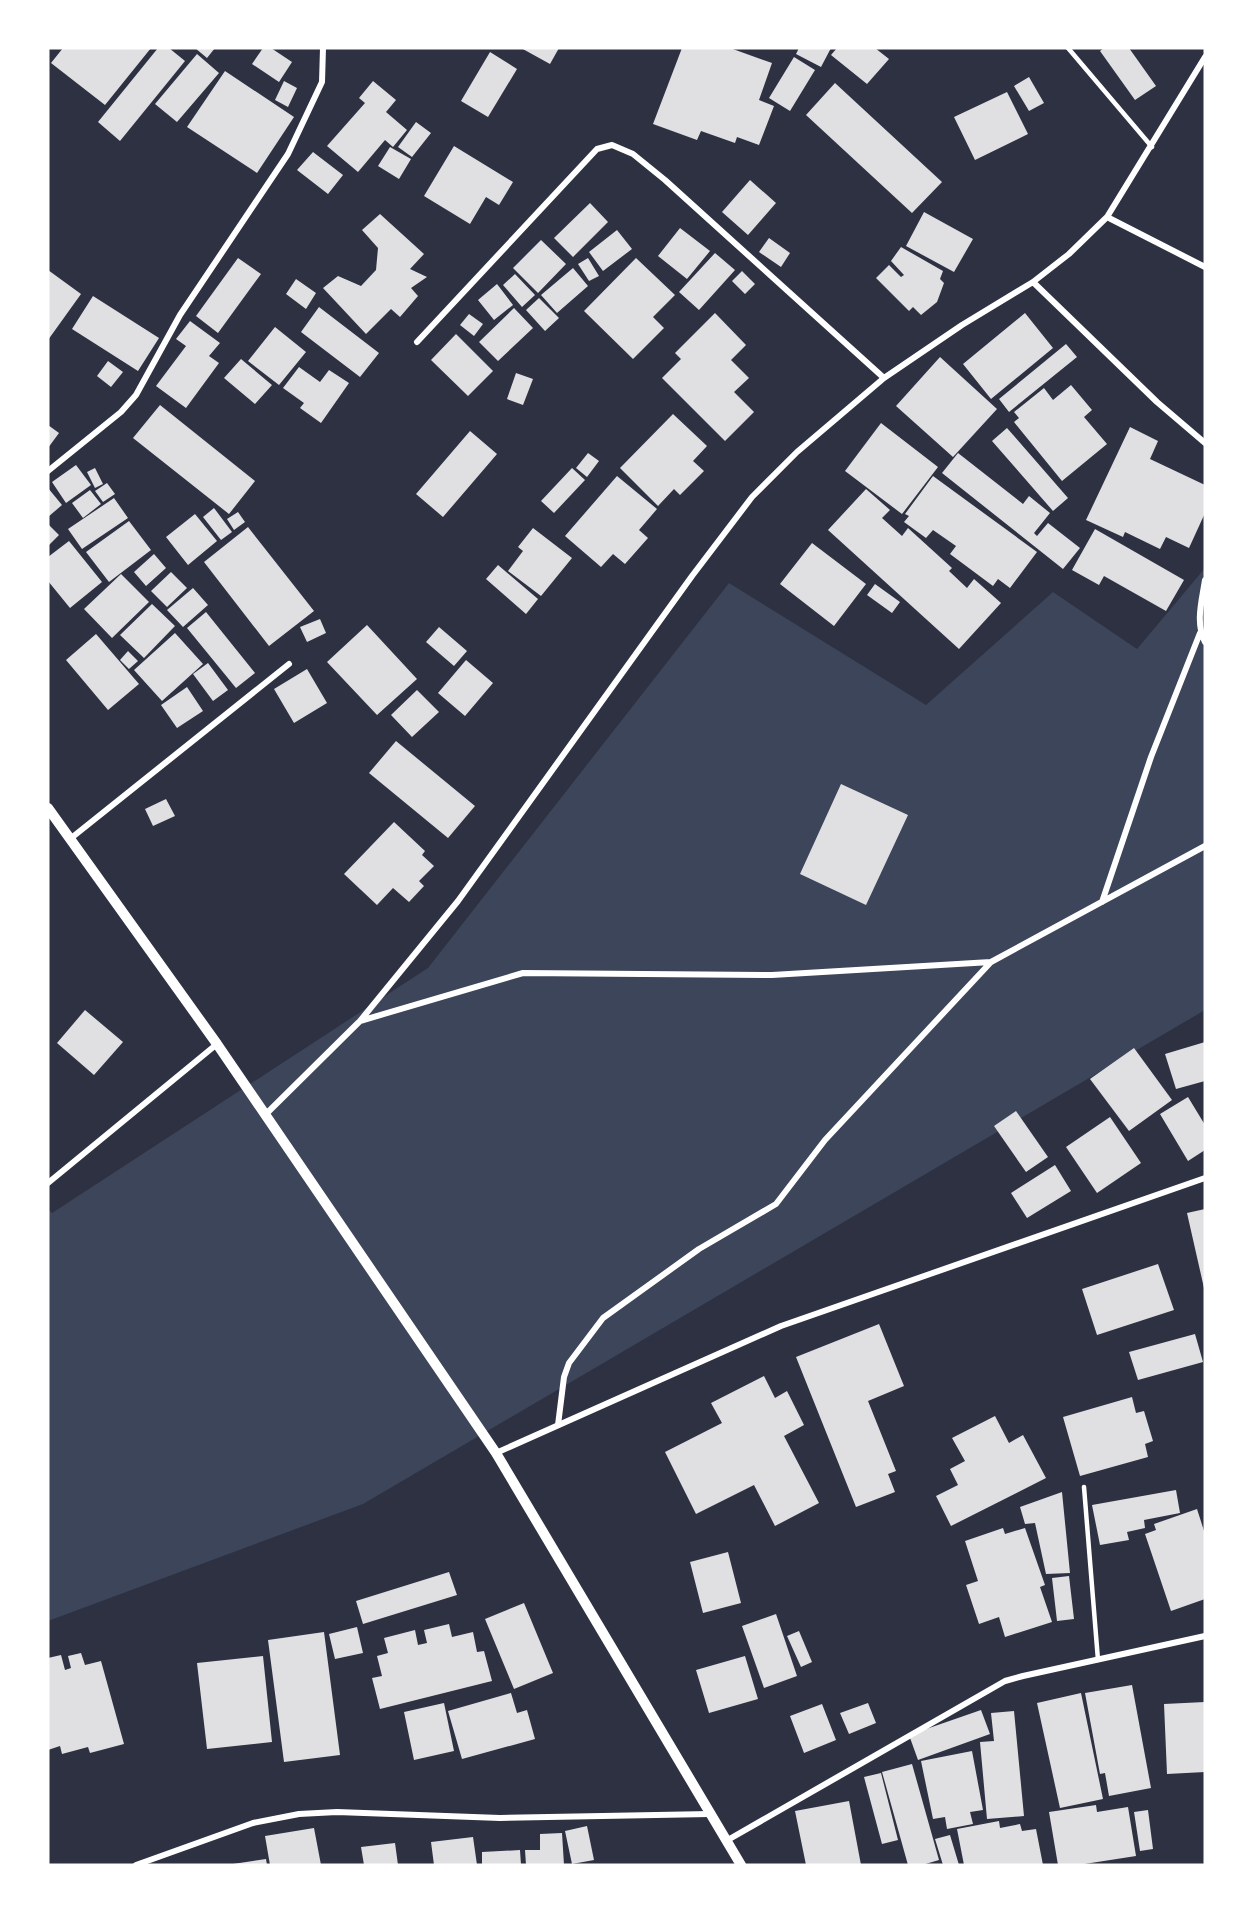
<svg xmlns="http://www.w3.org/2000/svg" width="1253" height="1913" font-family="'Roboto Serif',serif">
<style>
.green{fill:#3c4559}
.building{fill:#e0e0e3}
.lines{fill:none;stroke-linecap:round;stroke-linejoin:round}
.service{stroke:#fff;stroke-width:4.5}
.minor{stroke:#fff;stroke-width:6}
.tertiary{stroke:#fff;stroke-width:10}
</style>
<rect width="100%" height="100%" fill="#2d3142"/>
<path class="green" d="M1205 568V1010L363 1504 48 1621V1209L52 1213 428 968 729 583 926 705 1053 592 1137 649Z"/>
<path class="building" d="M63 48H151L105 105 51 63Z
M158 48H169L185 61 120 141 98 122Z
M195 48H215L207 58Z
M263 48H271L292 62 279 82 252 64Z
M521 48H559L550 64Z
M682 48H730L772 63 759 100 774 106 759 145 737 137 735 143 701 131 697 140 653 124Z
M799 48H831L821 67 796 54Z
M837 48H875L889 59 867 84 831 55Z
M1104 48H1129L1156 86 1135 100 1100 51Z
M490 52 517 69 488 117 461 101Z
M197 54 219 73 177 122 155 104Z
M794 57 815 70 790 111 769 98Z
M225 71 294 117 257 173 187 127Z
M1029 77 1044 103 1029 111 1014 86Z
M284 81 297 88 288 107 275 100Z
M373 81 396 100 386 112 407 130 393 147 385 140 358 172 327 146 365 103 359 98Z
M835 83 942 182 912 213 806 115Z
M1007 92 1028 134 975 160 954 117Z
M416 122 431 133 412 157 398 147Z
M454 146 513 182 499 205 486 197 470 224 424 196Z
M390 147 411 159 399 179 378 166Z
M313 152 343 175 328 194 297 170Z
M750 180 776 203 748 235 722 212Z
M590 203 608 222 573 257 554 238Z
M924 212 973 239 954 272 906 246Z
M380 214 424 254 410 269 427 277 411 288 418 296 400 317 391 309 366 334 323 288 338 276 361 286 376 270 378 248 362 230Z
M680 228 710 251 687 279 658 256Z
M617 230 632 249 603 271 589 252Z
M769 238 790 253 781 267 759 252Z
M541 240 566 264 538 293 513 268Z
M901 247 943 271 940 279 944 283 937 302 921 315 913 307 909 311 876 278 889 265 901 277 904 275 891 261Z
M715 253 735 270 699 310 679 292Z
M238 258 261 274 218 333 196 316Z
M588 258 599 276 589 281 578 264Z
M636 258 675 295 653 317 664 328 633 359 584 311Z
M573 268 588 286 557 313 541 295Z
M48 270 81 294 48 340Z
M742 271 755 284 745 294 732 281Z
M515 274 535 295 522 307 503 285Z
M296 279 316 293 306 309 286 294Z
M497 284 513 305 494 320 478 300Z
M93 296 159 338 138 371 72 329Z
M539 298 559 318 545 331 526 310Z
M319 307 379 353 360 377 301 332Z
M514 308 533 328 498 361 479 342Z
M715 313 746 345 731 360 749 378 734 392 754 412 725 441 662 378 681 359 675 353Z
M1025 313 1053 348 991 399 963 364Z
M469 314 483 324 474 336 460 325Z
M190 321 220 343 209 356 219 363 186 408 156 386 186 346 176 339Z
M275 327 306 352 279 385 248 361Z
M456 334 493 371 468 396 431 360Z
M1066 344 1077 357 1009 412 999 399Z
M940 357 997 409 953 457 896 406Z
M241 359 272 385 255 404 224 378Z
M108 361 123 372 111 387 97 376Z
M299 367 320 382 329 370 349 383 321 423 300 408 304 403 283 388Z
M516 373 533 379 523 405 507 399Z
M1071 385 1092 410 1084 417 1107 444 1062 481 1014 422 1019 418 1014 412 1044 388 1053 400Z
M160 405 255 481 229 514 133 438Z
M673 414 707 446 693 461 704 471 680 495 674 489 658 506 620 468Z
M881 423 938 467 902 514 845 471Z
M48 425 59 433 48 448Z
M1130 427 1158 441 1150 459 1205 485V513L1189 548 1166 537 1160 549 1125 532 1123 537 1086 520Z
M1007 428 1068 498 1053 511 992 441Z
M470 431 497 454 443 517 416 494Z
M588 453 599 461 587 477 576 468Z
M958 453 1023 504 1029 496 1050 513 1034 533 1037 536 1048 523 1080 548 1063 569 942 473Z
M76 465 91 485 66 503 52 482Z
M95 468 103 484 95 488 87 472Z
M572 468 585 480 554 513 541 501Z
M617 476 657 509 639 530 648 538 625 564 613 554 601 567 565 536Z
M933 476 1037 552 1010 588 998 579 993 586 950 554 956 546 933 530 926 538 904 522 909 516 905 514Z
M107 483 115 494 103 502 95 491Z
M48 488 62 505 48 517Z
M866 489 890 510 882 518 902 536 908 528 952 568 949 571 967 588 974 579 1001 603 959 649 828 530Z
M90 490 101 504 83 518 72 503Z
M114 498 128 518 82 549 68 529Z
M214 508 232 532 221 540 203 517Z
M238 512 245 522 234 530 227 519Z
M195 514 217 541 188 565 166 537Z
M129 521 151 550 109 582 86 552Z
M48 524 59 535 48 546Z
M248 527 314 611 269 646 204 562Z
M533 528 572 558 541 596 508 571 523 551 518 547Z
M1095 529 1184 580 1166 611 1104 576 1099 585 1072 570Z
M69 541 102 582 70 608 48 581V557Z
M812 543 866 584 834 626 780 584Z
M154 554 166 568 146 586 134 572Z
M498 565 538 599 526 614 486 579Z
M171 572 187 588 167 607 151 591Z
M121 574 149 602 112 638 84 609Z
M875 584 900 602 892 613 867 595Z
M193 588 208 605 183 627 167 610Z
M152 604 175 626 144 658 120 635Z
M206 612 255 673 236 688 187 628Z
M320 619 326 633 307 642 300 627Z
M367 625 417 679 377 715 327 662Z
M439 627 467 651 454 666 426 642Z
M175 633 203 664 162 701 134 670Z
M96 634 139 684 108 710 66 660Z
M128 651 138 661 129 669 120 660Z
M466 660 493 683 465 716 438 693Z
M208 663 228 690 213 701 193 674Z
M307 669 327 703 294 723 274 689Z
M187 687 203 711 177 728 161 705Z
M417 690 439 712 412 737 391 715Z
M396 741 475 806 448 838 369 773Z
M841 784 908 815 866 905 800 874Z
M166 799 175 816 153 826 145 809Z
M394 822 425 851 422 855 434 866 419 881 424 886 409 902 393 888 377 905 344 874Z
M85 1010 123 1042 94 1075 57 1043Z
M1205 1042V1081L1176 1089 1165 1054Z
M1134 1048 1172 1100 1129 1131 1090 1079Z
M1188 1097 1205 1125V1150L1188 1161 1160 1114Z
M1016 1111 1048 1157 1026 1172 994 1126Z
M1110 1117 1141 1163 1097 1193 1066 1147Z
M1055 1165 1071 1191 1027 1218 1011 1193Z
M1205 1209V1288H1204L1187 1213Z
M1158 1264 1174 1310 1097 1335 1082 1289Z
M879 1324 904 1386 868 1401 896 1471 888 1474 895 1492 856 1507 796 1357Z
M1195 1334 1203 1362 1138 1380 1129 1352Z
M764 1376 775 1398 787 1391 804 1425 784 1436 819 1503 775 1526 754 1485 696 1514 665 1452 722 1423 711 1403Z
M1132 1397 1136 1413 1144 1411 1153 1441 1145 1444 1148 1457 1080 1476 1063 1417Z
M995 1416 1009 1443 1023 1435 1046 1478 951 1526 936 1496 958 1485 950 1469 965 1461 952 1438Z
M1176 1490 1180 1513 1144 1520 1145 1528 1127 1532 1129 1540 1100 1545 1092 1505Z
M1062 1492 1070 1573 1046 1574 1035 1523 1025 1524 1020 1507Z
M1197 1509 1205 1534V1599L1171 1611 1145 1534 1156 1530 1154 1524Z
M1003 1528 1005 1534 1025 1528 1045 1585 1040 1587 1052 1622 1005 1637 999 1617 979 1624 966 1585 978 1581 965 1541Z
M728 1552 741 1603 703 1613 690 1562Z
M449 1572 457 1595 363 1624 356 1601Z
M1069 1576 1074 1619 1057 1621 1052 1578Z
M524 1603 553 1673 514 1689 485 1619Z
M776 1614 797 1676 764 1688 742 1626Z
M449 1624 452 1637 473 1632 477 1652 484 1651 492 1681 380 1709 372 1678 382 1676 377 1656 388 1653 384 1638 415 1630 418 1645 427 1643 424 1630Z
M357 1627 363 1653 335 1659 329 1634Z
M799 1631 812 1662 801 1667 787 1636Z
M324 1632 340 1755 284 1762 268 1640Z
M81 1653 85 1665 101 1661 124 1744 90 1753 88 1747 62 1754 60 1746 48 1750V1658L61 1655 65 1670 71 1668 68 1656Z
M263 1656 272 1742 207 1749 197 1663Z
M745 1656 758 1699 709 1713 696 1670Z
M1132 1685 1151 1788 1109 1796 1105 1773 1100 1774 1085 1693Z
M511 1693 517 1713 527 1710 535 1739 462 1759 448 1711Z
M1081 1693 1103 1799 1060 1808 1037 1703Z
M1205 1702V1772L1167 1774 1164 1704Z
M444 1703 454 1751 414 1760 404 1712Z
M868 1703 876 1723 849 1734 840 1713Z
M822 1704 836 1740 804 1753 790 1716Z
M981 1710 990 1734 918 1760 909 1735Z
M1014 1711 1024 1816 987 1819 980 1742 994 1741 991 1713Z
M972 1751 983 1810 970 1812 973 1824 947 1829 945 1817 933 1819 921 1761Z
M912 1764 939 1860 922 1865H908L882 1772Z
M881 1773 898 1840 882 1844 864 1777Z
M849 1801 861 1865H806L795 1811Z
M1096 1805 1097 1812 1128 1807 1136 1856 1078 1865H1058L1049 1812Z
M1148 1810 1153 1849 1140 1851 1134 1812Z
M999 1821 1000 1828 1020 1824 1022 1831 1036 1829 1043 1865H964L957 1829Z
M587 1826 594 1860 572 1864 565 1831Z
M314 1828 321 1865H270L265 1836Z
M562 1833 564 1865H526L525 1850H540V1834Z
M950 1835 959 1865H943L935 1839Z
M473 1837 477 1865H434L431 1842Z
M395 1843 398 1865H364L361 1847Z
M520 1850 521 1865H482V1852Z
M266 1859 267 1865H233V1864Z"/>
<g class="lines">
<path class="service" d="M1068 48 1152 147
M1084 1487 1098 1660"/>
<path class="minor" d="M1107 217 1205 267
M1033 282 1157 402 1205 443
M417 342 597 149 612 145 633 154 665 180 884 378
M48 471 121 412 136 395 180 315 288 154 322 82 323 48
M1205 580C1202 600 1195 623 1205 642
M70 839 289 664
M1102 902 1151 757 1200 633
M360 1021 523 973 772 975 991 962
M265 1115 360 1021 458 901 692 576 752 497 797 452 884 378 962 325 1033 282 1069 254 1107 217 1205 57
M48 1183 217 1044
M558 1425 564 1377 569 1363 603 1318 699 1249 776 1204 825 1140 991 962 1205 846
M496 1453 781 1326 1205 1178
M726 1841 1005 1681 1023 1676 1205 1636
M136 1865 253 1823 299 1814 337 1812 500 1818 710 1814"/>
<path class="tertiary" d="M48 808 217 1044 496 1453 741 1865"/>
</g>
<rect width="1253" height="1913" fill="none" stroke="#ffffff" stroke-width="99"/>
</svg>
